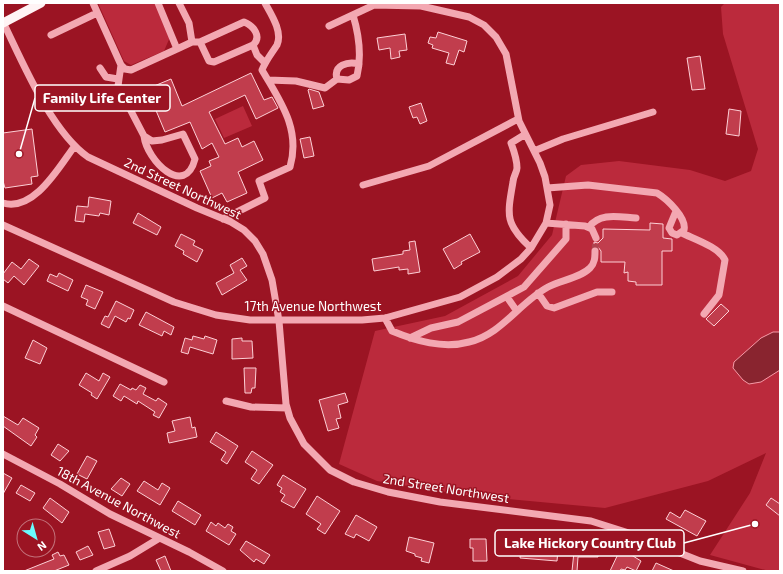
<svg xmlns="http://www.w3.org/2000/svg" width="783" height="574" font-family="'Exo 2',sans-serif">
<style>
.green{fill:#bb2a3c}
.water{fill:#89242f;stroke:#f69aa7}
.building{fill:#c13d4d;stroke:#fdd0d6}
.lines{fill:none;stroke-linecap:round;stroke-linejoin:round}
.minor-tunnel{stroke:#af434f;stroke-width:7;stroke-dasharray:7 3.5;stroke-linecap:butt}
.minor{stroke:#f3a8b2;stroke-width:7}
.major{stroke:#fff4f5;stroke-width:9}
.labels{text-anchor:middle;stroke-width:3;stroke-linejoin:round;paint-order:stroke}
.street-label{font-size:13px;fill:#fff;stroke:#9b1423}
.leader{fill:none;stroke:#fff;stroke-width:1.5}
.callout-dot{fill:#fff;stroke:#9b1423;stroke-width:1.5}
.callout{fill:#9b1423;stroke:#fff;stroke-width:1.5}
.callout-label{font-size:14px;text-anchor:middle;font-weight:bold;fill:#fff}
</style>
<rect width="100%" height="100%" fill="#9b1423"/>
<path class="green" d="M98 3H155L170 37 164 51 131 65 124 61Z
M725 3H780V571H769L710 555 750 493 766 453 708 481 605 508 466 495 377 481 339 464 375 331 445 316 518 276 552 235 566 176 581 165 619 161 690 170 725 181 751 171 758 149 723 34 721 7Z
M243 106 252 126 224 138 215 119Z"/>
<path class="water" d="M773 332H780V370L761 382 749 384 743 380 733 368 734 362 761 338Z"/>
<path class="building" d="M438 32 467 41 464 52 459 50 454 65 446 63 449 53 432 48 433 45 428 43 430 37 436 38Z
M405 34 407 50 399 51 400 57 391 59 390 48 379 50 377 38Z
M700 56 705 89 692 90 687 58Z
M251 73 264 100 272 97 278 108 256 119 245 95 209 112 225 144 238 138 242 147 254 141 263 160 238 172 247 193 227 202 222 193 212 198 200 171 211 166 209 161 219 157 212 143 202 149 190 122 165 132 147 89 171 79 182 106Z
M309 89 319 92 324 106 313 109 308 90Z
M421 103 427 121 420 124 417 117 413 118 409 107Z
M729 109 741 111 739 136 726 134Z
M32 129 38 176 31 177 32 184 5 188 3 181V133Z
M310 137 314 156 304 158 300 139Z
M89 197 111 201 109 215 100 213 99 216 85 214 84 222 75 221 77 206 88 207Z
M138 213 161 227 157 235 133 223Z
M650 223 663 224V238L672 239V251H662V285H636V282L628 281V272L624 273 625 262H601V251L598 247 594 246V242L598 243 603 238V229L650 230Z
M181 234 195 241 193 245 203 250 197 262 183 254 184 251 175 246Z
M470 234 480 252 461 262 462 264 454 269 443 249Z
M415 241 420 272 408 274V269L399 270V267L374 271 372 259 403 254V251L410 250 409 242Z
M242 258 247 266 240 270 247 280 222 295 216 283 234 273 230 265Z
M29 259 39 266 24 285 14 276 8 283 3 279V274L12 262 21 269Z
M59 273 73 280 68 291 47 281 50 274 57 277Z
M86 285 103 292 95 309 86 305 88 300 81 297Z
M116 301 134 310 130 319 128 318 126 322 115 316 109 328 101 324 105 316 108 317Z
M721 304 729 311 714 326 706 319Z
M146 312 174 327 171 335 164 331 162 336 139 325Z
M193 336 204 339 205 336 217 340 213 354 190 347 188 354 181 352 185 338 192 340Z
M242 338V341H252L253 358 232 359V339Z
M33 340 47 348 40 364 25 358Z
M244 368H256L255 388H252L251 393H245Z
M86 373 99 381 103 373 110 377 97 399 91 395 92 393 79 385Z
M120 384 131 390 132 388 136 390 140 385 146 388 143 394 156 401 158 398 167 404 159 418 153 415 155 412 138 401 137 404 124 396 121 401 113 396Z
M345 393 348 402 338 405 341 418 336 419 339 428 328 431 319 400Z
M3 416 18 425 23 418 39 428 35 435 37 437 31 446 3 426Z
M190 417 192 428 195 427 197 437 169 443 167 433 175 431 172 421Z
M216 432 238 446 227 464 221 460 226 452 210 442Z
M58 444 69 451 60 461 51 455Z
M252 451 273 465 259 484 251 479 257 470 245 462Z
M87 456 97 461 87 479 77 474Z
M3 473 12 478 3 494Z
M283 475 306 489 294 508 281 501 285 495 280 492 282 488 277 485Z
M121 478 130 484 122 496 111 489Z
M144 481 158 490 162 483 170 488 160 505 137 491Z
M21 485 35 493 30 501 16 493Z
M317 496 340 511 325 534 317 529 321 524 306 514Z
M50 498 69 512 62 523 43 508Z
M771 498 780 504V516L766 505Z
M178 501 201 515 195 525 172 511Z
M685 510 706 521 697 536 666 519 670 512 680 518Z
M356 515 377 527 369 541 356 534 354 538 345 534Z
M211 522 216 526 218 523 225 528 228 524 233 527 231 531 236 534 229 545 206 531Z
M109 529 115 546 104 549 98 532Z
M409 537 434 543 429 563 421 561 422 558 415 556V554L406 551Z
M470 539H486L487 561H473V548H470Z
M246 541 270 555 264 564 256 559 254 562 240 550Z
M575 542 599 544 598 557H578L577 571H572Z
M531 544 550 546V549L558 550 557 561 520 558 521 548H530Z
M88 546 93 555 80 560 76 552Z
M625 551 641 561 636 571 627 567 625 570 621 569 620 571H610L619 552 624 554Z
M58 552 60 556 64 555 69 565 54 571H24L54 559 52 555Z
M165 556 171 571H161L156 560Z
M656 563 674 571H652Z"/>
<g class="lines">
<path class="minor-tunnel" d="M595 251 596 238"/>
<path class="minor" d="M93 3 121 65 125 69 131 70 177 49 158 3
M179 3 189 23 192 42
M353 15C359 35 362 55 357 76L349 80 337 79C333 65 348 61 359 64
M3 22C23 63 51 131 88 157L197 208 231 222 244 230 255 241 263 254 272 280 279 321 286 404 290 418 304 444 330 470 354 482 388 492 440 502 591 521 632 534 700 561 743 571
M51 35 97 13
M253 45 257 55 265 63
M177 49 192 42H200L244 22C254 26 262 37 253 45L214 62 209 61 200 42
M121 65 118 86 144 136 152 141 162 140 183 134 195 159C185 198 147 161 144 136
M100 68 106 77 118 79
M268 80 296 81 325 88 337 79
M524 135 511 143C514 151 517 160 517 168 517 172 513 177 513 182 507 216 505 224 531 248
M534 151 563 139 653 112
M363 185 429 166 518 119
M547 188 588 185 657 193C667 199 687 218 684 230L677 235 672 233 669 228 676 211
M3 203C34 212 59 167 74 147
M223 219 265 198 259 181 290 167C301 129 280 101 262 70 266 60 272 53 277 45 283 32 271 14 265 3
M546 223 585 226 592 229 596 238
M3 225 174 302 216 315 250 320H362L385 318 460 297 497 277 521 259 531 248 546 223 550 205 545 177 540 163 519 121 506 54 496 37 484 25 469 17 421 6 374 5 329 26
M589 227C600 212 619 217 636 218
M682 233C694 239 719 247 725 260L719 295 704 314
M538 293 547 306 554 308 597 292H612
M507 297 516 310
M3 306 164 382
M385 318 392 331C416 341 443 349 469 342 501 335 520 302 548 287 561 280 580 278 590 268 595 263 595 257 595 251
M410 338 431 328 458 322 524 287 566 239V224
M226 401 251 407 287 408
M3 454 60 484 110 514 189 552 223 571
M96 571 130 556 158 539"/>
<path class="major" d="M3 23 41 3"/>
</g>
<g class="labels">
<g class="street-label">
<text transform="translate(183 188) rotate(25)" y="5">2nd Street Northwest</text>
<text x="313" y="311">17th Avenue Northwest</text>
<text transform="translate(446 488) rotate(9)" y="5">2nd Street Northwest</text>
<text transform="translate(119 502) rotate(28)" y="5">18th Avenue Northwest</text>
</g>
</g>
<path class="leader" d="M19 154L35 98M755 524L684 543"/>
<g class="callout-dot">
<circle cx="19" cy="154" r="4"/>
<circle cx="755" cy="524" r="4"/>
</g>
<g class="callout">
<rect x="35" y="85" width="135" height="26" rx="4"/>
<rect x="495" y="530" width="189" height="26" rx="4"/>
</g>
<g class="callout-label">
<text x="102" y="103">Family Life Center</text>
<text x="590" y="548">Lake Hickory Country Club</text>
</g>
<rect width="783" height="574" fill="none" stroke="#ffffff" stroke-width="8"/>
<g transform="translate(36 538) rotate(143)"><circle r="19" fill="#9b1423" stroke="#c3727b"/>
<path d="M0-3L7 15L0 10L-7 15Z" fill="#6afaff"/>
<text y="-6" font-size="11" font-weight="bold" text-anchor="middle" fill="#ffffff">N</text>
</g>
</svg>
